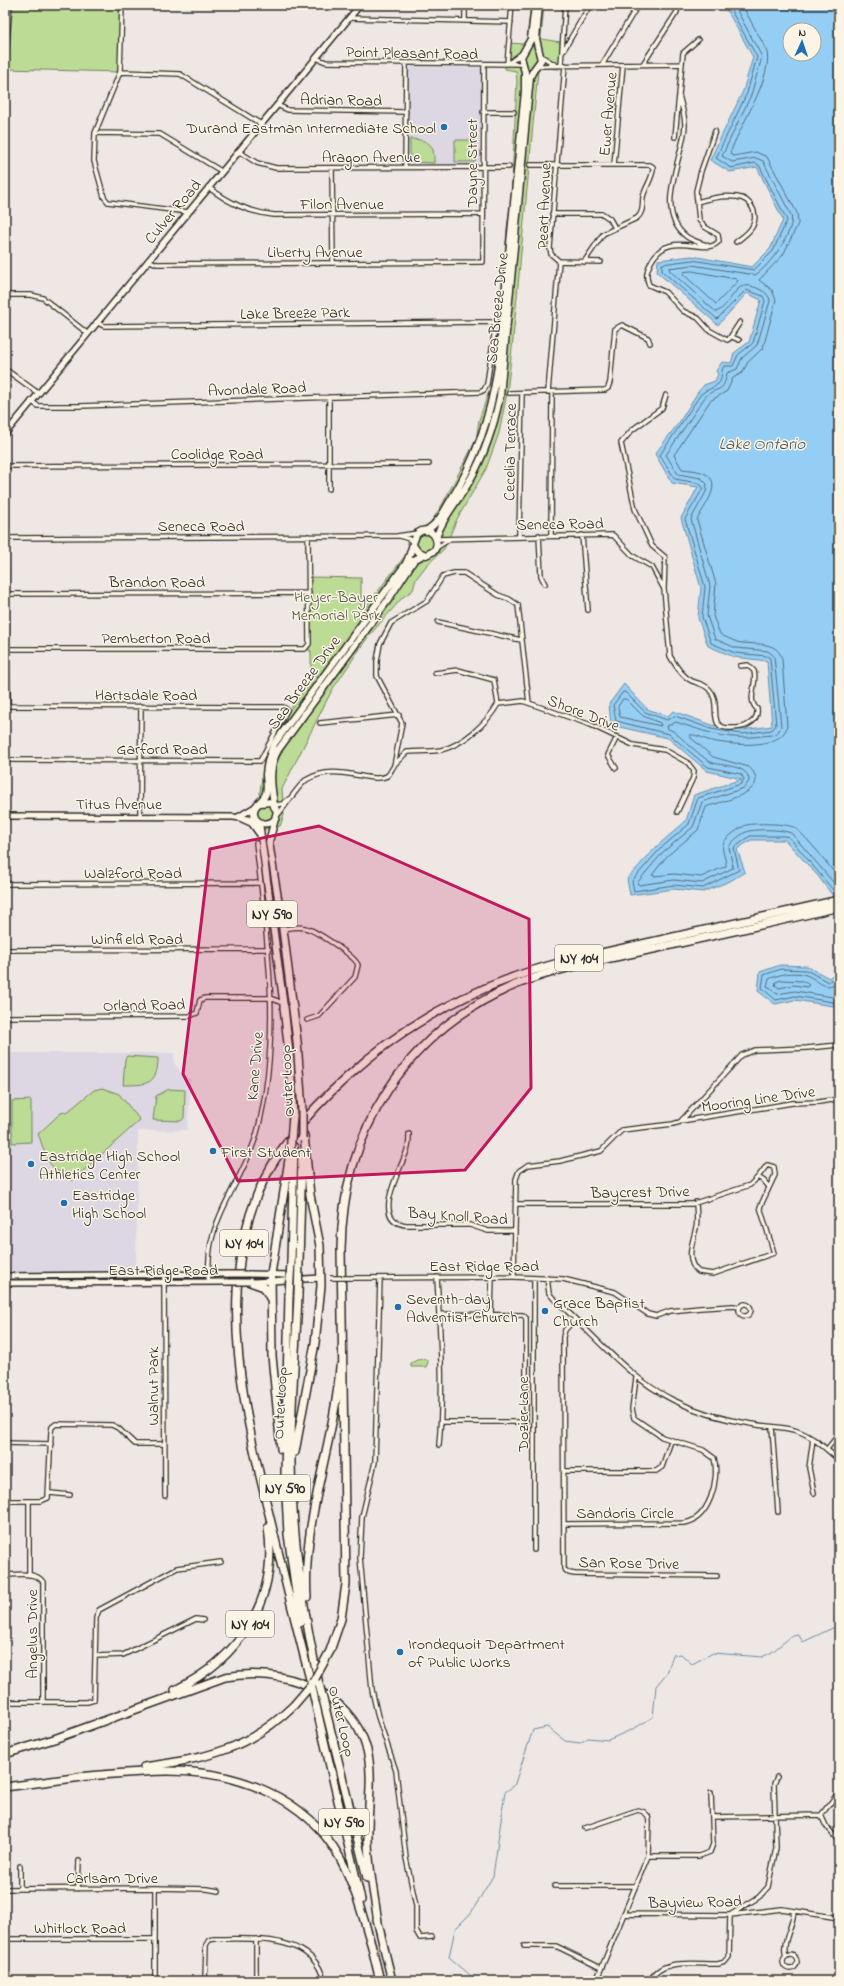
<svg xmlns="http://www.w3.org/2000/svg" width="844" height="1986" font-family="'Indie Flower',sans-serif">
<style>
.built{fill:#ddd7e3}
.green{fill:#bcdb94;stroke:#748360}
.water{fill:#95cef4;stroke:#6b8da4;fill-rule:evenodd}
.lines{fill:none;stroke-linecap:round;stroke-linejoin:round}
.shore{stroke:#556c7b;stroke-width:1}
.stream{stroke:#6b8da4;stroke-width:1}
.street-casing{stroke:#2b2b2b;stroke-width:6}
.secondary-casing{stroke:#2b2b2b;stroke-width:8}
.primary-casing{stroke:#2b2b2b;stroke-width:9}
.highway-casing{stroke:#2b2b2b;stroke-width:10}
.street{stroke:#fcf5e5;stroke-width:3.5}
.secondary{stroke:#fcf5e5;stroke-width:5}
.primary{stroke:#fcf5e5;stroke-width:6}
.highway{stroke:#fcf5e5;stroke-width:7}
.street-bridge-casing{stroke:#2b2b2b;stroke-width:6;stroke-linecap:butt}
.secondary-bridge-casing{stroke:#2b2b2b;stroke-width:8;stroke-linecap:butt}
.highway-bridge-casing{stroke:#2b2b2b;stroke-width:10;stroke-linecap:butt}
.street-bridge{stroke:#fcf5e5;stroke-width:3.5}
.secondary-bridge{stroke:#fcf5e5;stroke-width:5}
.highway-bridge{stroke:#fcf5e5;stroke-width:7}
.marked{fill:#c2185b;fill-opacity:0.2;stroke:#c2185b;stroke-width:3;stroke-linejoin:round}
.poi-dot{fill:#1f6fb2;stroke:#fcf5e5;stroke-width:1.5}
.labels{text-anchor:middle;stroke-width:3;stroke-linejoin:round;paint-order:stroke}
.shield{fill:#fcf5e5;stroke:#6a6863;stroke-width:1}
.shield-label{font-size:15px;font-weight:bold;fill:#2b2b2b}
.street-label{font-size:16px;fill:#2b2b2b;stroke:#fcf5e5}
.poi-label{font-size:16px;fill:#2b2b2b;stroke:#fcf5e5;text-anchor:start}
.park-label{font-size:16px;fill:#4f5745;stroke:#fcf5e5}
.water-label{font-size:17px;font-style:italic;fill:#46545d;stroke:#fcf5e5}
</style>
<rect width="100%" height="100%" fill="#eee7e4"/>
<filter id="ink" filterUnits="userSpaceOnUse"><feTurbulence type="fractalNoise" baseFrequency=".025" numOctaves="2"/><feDisplacementMap in="SourceGraphic" scale="8" xChannelSelector="R" yChannelSelector="G"/><feConvolveMatrix kernelMatrix="1 2 1 2 8 2 1 2 1" color-interpolation-filters="sRGB"/></filter>
<g filter="url(#ink)">
<path class="built" d="M412 66 481 68 480 160 477 164 410 165 407 163 408 70Z
M5 1053H174V1063L186 1078H191L187 1130 138 1131 136 1273H5Z"/>
<path class="green" d="M5 5H121L120 72 5 69Z
M531 5H544L541 37 542 39 560 42 561 65 559 69 542 68 538 71 513 339 507 393 499 433 486 469 457 519 444 549 426 566 416 579 413 590 403 597 368 637 332 690 282 789 284 815 280 826C272 830 254 831 250 823 248 819 247 814 246 810L259 799 265 755 285 717 311 680V651H309L310 577 361 578V613L408 552 410 546 407 543 409 532 429 525 442 505 476 440 479 420 488 394 492 388 503 289 507 228 511 201 517 81 516 71 505 69V67L510 43 523 44 527 39Z
M410 139C428 140 435 143 434 163L412 162 410 160Z
M455 140H475V162H455Z
M127 1056 158 1058C158 1085 146 1085 123 1085L125 1059Z
M102 1088 119 1094 140 1120 72 1181C66 1175 59 1173 54 1168 45 1160 43 1145 38 1134L63 1111 66 1113 94 1090Z
M169 1089 185 1090 184 1118 181 1121 153 1120 156 1096Z
M31 1100V1142L12 1143V1101Z
M426 1359 428 1362 426 1367H411V1363L417 1360Z"/>
<path class="water" d="M724 5H839V904L818 876 785 840H751L737 849 745 872 730 881 703 892 674 889 630 895 627 879 657 846 686 821 694 795 742 779 707 771 668 738 611 725 609 704 624 684 647 709 668 716 673 711 712 725 742 730 772 726 767 661 734 657 708 646 698 618 701 588 681 518 698 487 672 483 655 454 680 421 698 392 704 385 715 381 718 374 716 371 722 362 731 363 734 353 749 342 761 300 747 293 718 325 657 272 658 260 692 256 752 267 770 249 783 220 757 167 730 172 710 160 743 91 753 57ZM790 30H814V54H790Z
M780 965 807 966 829 978 839 969V1007L795 1000 775 1004 758 991 760 972Z"/>
<g class="lines">
<path class="shore" d="M728 5 757 57 747 93 716 158 731 168 755 163 759 165 787 220 773 251 754 270 692 260 662 264V271L717 319 746 290 763 296 765 301 753 343 738 355 733 366H724C720 372 723 380 718 384 713 389 707 389 701 394L660 455 675 479 698 483 702 486V490L685 519 705 587 702 617 711 643 735 653 767 656 770 658 776 725 772 730 742 734 711 729 675 716 667 720 645 712 625 692H623L613 705 616 721 669 734 708 767 741 774 744 779 741 784 698 798 689 824 660 849 632 881 634 891 674 885 703 888 739 870 734 848 750 836H785L789 837 838 896
M734 5 762 57 751 95 722 156 732 162 756 158 763 161 791 215C796 230 769 267 755 275L692 265 669 268 670 271 716 312C736 303 732 275 761 290 766 293 769 295 770 301L757 345 742 358 737 369 727 373C723 395 718 385 705 397L666 455 678 474 701 478 707 484 706 492 691 519 710 586 707 616 715 639 736 648 768 651 774 656 781 726C779 736 770 735 761 736 729 741 706 732 676 722L667 726 668 729 673 731C682 738 704 760 713 763 724 766 749 765 749 781L744 788 702 802 693 827 663 852 637 883 639 885 674 880 702 883 733 868 729 847C732 841 742 833 749 831 757 829 787 829 792 834L839 889
M742 5 766 49C776 73 737 130 730 154L733 156 756 152 767 157 797 213 798 224 783 255 759 280 772 290 776 300 763 348 748 362 742 373 733 378 727 391 710 401 674 455 682 469C689 470 697 470 704 473 725 483 703 507 697 520L716 584 713 616 720 634C725 637 732 640 737 642 753 646 777 639 782 659L787 726C783 751 726 745 708 740 702 738 696 734 690 735V737L713 757 749 767C775 792 721 801 706 807L698 830 667 856 652 875 654 876 674 874 701 877 726 866C726 857 720 850 724 842 728 836 740 828 746 825 755 823 788 823 795 828 809 839 828 864 839 879
M692 271 736 279 738 281 716 304 683 274 684 272Z
M623 699H626L643 716 660 723 661 726 620 717 618 707Z
M839 974 828 982 806 970 781 969 764 975 762 988 776 1000 795 996 839 1003
M782 980 803 981 809 985 807 987 794 985 779 988 775 985 776 982Z
M839 981C824 993 820 980 806 975 795 971 779 974 769 979L767 986 777 994 795 991 839 998"/>
<path class="stream" d="M477 1981 449 1957 455 1929 471 1913 493 1876 505 1792 514 1786 533 1730 547 1727 565 1741 580 1743 588 1738 608 1740 635 1728 653 1717 656 1686 667 1673 673 1655 681 1654 692 1664 713 1653 762 1657 772 1652 793 1635 798 1634 803 1642 839 1625"/>
<defs>
<path id="street" d="M122 5 120 72 95 133 94 161 104 197 108 202 188 212
M349 18 511 22
M465 21V5
M562 53 590 5
M541 56 554 64
M316 58 326 62 523 64
M509 63 521 54
M507 64 512 5
M643 64 677 12V5
M561 65 565 5
M602 65 638 5
M538 66 682 64
M5 67 10 5
M120 72 180 74 261 124
M679 95C681 104 685 115 685 125 684 157 652 211 687 237 693 241 701 243 707 245
M277 105 288 110 406 112
M483 112H514
M715 131 701 171 696 191 699 220 705 227 718 235 719 241C707 258 669 227 651 262 647 270 645 276 649 285L665 292 683 311 698 318 709 330 727 340 729 339 740 322
M95 133 160 134 221 171
M675 137 683 53 698 40
M238 151 257 163 276 168 509 167
M530 165H650L653 167C654 177 645 187 643 197 642 205 644 212 637 218L603 234 584 262
M614 165 623 65
M405 167 406 64
M332 168 333 263
M208 187C229 203 248 212 274 215L483 214
M697 202C710 198 724 195 737 197 753 199 760 217 750 230 747 234 741 238 736 242
M552 214H603L610 219 615 228
M148 260 157 264 483 262 484 65
M559 261 551 254 550 248 565 65
M559 261 601 262
M5 295H31L43 298 87 333
M732 337 739 340
M5 369 38 393
M548 392 559 261
M509 393 605 390 608 388 610 382 615 329 622 325 648 338 650 343
M329 397V489
M31 401 38 406H80L480 392 484 390 487 384 495 328 494 323 491 322 104 326 96 322
M5 466 429 464
M539 535 541 576 545 584
M551 535 552 392
M582 535 588 610
M400 536 409 539 413 543
M519 536 522 393
M5 538 397 536 418 533
M5 538 8 706
M436 539 613 535 633 556 652 567 664 589 670 656C675 665 683 677 692 681 699 684 704 684 709 689 723 703 705 729 731 728 737 728 744 728 749 724 754 721 758 716 757 709 746 699 758 684 754 671L748 665 740 666
M436 548 450 539
M664 588 665 557 652 546 635 509 621 443 632 430 662 408 666 395
M5 594 309 593
M438 622 521 640
M5 649H305L309 644 308 536
M435 673 458 670 494 680 498 704
M498 704 523 701 591 725 633 745 665 750 688 763 694 771 693 778 677 812
M5 706 283 707 287 710 260 761 5 760
M320 723 399 715
M394 765 407 752C418 751 430 752 441 750 463 745 487 723 498 704
M616 768 608 755 617 737
M275 805 282 804 289 799
M140 816 141 706
M277 816C284 808 299 785 306 780 337 761 370 785 387 776 391 773 391 769 394 766L402 723 377 676V661L380 644 391 623 427 601 443 576 454 573H464L498 595 509 599 518 605 529 703
M5 884 261 883
M283 929C290 928 298 926 305 928 315 930 355 956 358 965L355 977 319 1016 307 1020
M5 950 269 949
M5 1017 190 1016 197 1013 200 1000 205 998H271L282 1003
M681 1121 792 1103 819 1102 831 1100 839 1102
M409 1134C409 1138 409 1143 408 1147 404 1165 368 1220 406 1225H470L488 1231H515
M758 1177 764 1181 769 1187
M516 1204H692L750 1185 758 1177 767 1165 774 1167 775 1175 760 1207 774 1253 713 1274 699 1272C684 1262 693 1241 696 1228 698 1220 696 1210 696 1202
M164 1275 165 1496
M437 1277C440 1333 444 1389 439 1445
M514 1277 516 1179 519 1171 528 1165 560 1161 601 1151 622 1130 673 1124 680 1122 742 1055 755 1050 807 1048 839 1045
M353 1278 514 1277 563 1279 615 1292 648 1314 656 1316 670 1311 700 1308 733 1306 740 1307
M380 1278 375 1462 362 1517 360 1557 372 1690 378 1717 396 1771 406 1858 416 1906V1931L420 1938 432 1937
M534 1278V1550
M547 1278 549 1293 553 1298C593 1333 625 1376 673 1400 697 1412 725 1420 752 1424 766 1427 782 1426 797 1431 813 1436 826 1449 839 1460
M208 1282C209 1269 208 1256 211 1243 219 1205 248 1169 258 1129 282 1034 267 937 256 843
M739 1310a6 6 0 1 1 12 0a6 6 0 1 1-12 0Z
M439 1314 523 1315 526 1318V1422H441
M491 1315 492 1277
M575 1319 565 1330 563 1337 564 1569 569 1573 575 1574 717 1576
M772 1427 778 1512
M813 1439 809 1468 814 1493
M5 1443 51 1444
M827 1449 839 1434
M564 1471H656L662 1467 671 1441
M50 1493 70 1495
M5 1501H41L48 1498 51 1432 52 1427 56 1424 112 1425 118 1428 135 1444H164
M564 1524 684 1523C709 1520 720 1480 714 1458L703 1450 662 1437 634 1418 632 1409 636 1378
M5 1575C16 1575 36 1571 43 1582V1702
M29 1575V1501
M96 1656 123 1655 196 1619 203 1620
M5 1702H87L94 1700 96 1618 99 1610 177 1568 221 1562
M821 1815 839 1792
M712 1817 821 1815 826 1826 836 1838
M585 1828 638 1810 644 1812 648 1816 649 1822 648 1856 596 1981
M648 1856H699L710 1852 713 1844 711 1793
M20 1866V1888
M554 1886H635
M5 1889 155 1888 207 1889 219 1891
M78 1889 79 1861
M624 1914 730 1915 782 1909 839 1918
M5 1939H155
M524 1946H556L601 1968
M783 1962a7 7 0 1 1 14 0a7 7 0 1 1-14 0Z
M786 1957C781 1942 793 1927 794 1911
M155 1981V1888
M205 1981 206 1945 209 1940 214 1939C252 1939 314 1934 324 1981
M256 1981V1939
M650 1981C661 1957 696 1965 718 1964L725 1962 729 1957 730 1915 759 1897 768 1887 776 1848 774 1784 777 1777"/>
<path id="secondary" d="M5 434 360 5
M5 816 233 817 257 820
M240 816 255 807
M250 1274 292 1275
M5 1276 228 1274
M254 1282 321 1278
M5 1283 227 1282"/>
<path id="primary" d="M426 531C437 524 443 514 449 503 476 461 491 415 498 366L525 91V72L521 57 531 39 535 5
M436 538C443 516 459 500 470 480 485 454 494 425 500 396L530 77 533 71 541 60 536 39 539 5
M260 803 271 802 277 811 269 842 283 929
M274 804C271 785 268 768 278 750L388 600 414 560 423 555
M239 817 252 823 260 834
M276 818C269 827 253 825 254 811 255 803 264 801 266 793 268 787 266 780 266 774 267 763 270 753 274 744L405 565C411 557 413 537 418 533 430 524 442 540 434 551L426 555 417 551 413 545
M259 822 284 1007"/>
<path id="highway" d="M283 929 297 1041 302 1110
M284 1007 290 1062 293 1116
M291 1262 294 1147
M299 1262 302 1155
M250 1282 264 1287 270 1298
M289 1295 285 1475 288 1534 300 1622
M298 1295C296 1350 290 1406 291 1462 292 1537 303 1611 319 1684
M281 1449 272 1356 271 1274 290 1153
M295 1452 315 1343 321 1286 320 1246 310 1195 304 1135
M307 1597C302 1519 334 1445 340 1367
M330 1651 341 1619 346 1584 341 1250C342 1132 406 1031 515 985 561 966 613 958 662 947 721 934 780 921 839 907
M310 1679C296 1625 283 1572 270 1518 245 1415 216 1298 257 1195 276 1149 309 1111 346 1078 408 1020 484 982 566 961L839 900
M175 1690C239 1659 279 1600 268 1528
M314 1697 361 1900
M324 1703 367 1878
M5 1754 54 1739 225 1677C281 1666 351 1690 367 1750 374 1778 367 1809 368 1838 368 1866 374 1894 378 1922
M144 1767C206 1758 247 1751 294 1705
M77 1777C107 1775 138 1771 168 1771 236 1771 306 1796 340 1858 355 1886 363 1917 372 1947
M5 1787 82 1777
M377 1919 392 1981
M371 1943 380 1981"/>
</defs>
<use href="#street" class="street-casing"/>
<use href="#secondary" class="secondary-casing"/>
<use href="#primary" class="primary-casing"/>
<use href="#highway" class="highway-casing"/>
<use href="#street" class="street"/>
<use href="#secondary" class="secondary"/>
<use href="#primary" class="primary"/>
<use href="#highway" class="highway"/>
<defs>
<path id="street-bridge" d="M330 1278H353"/>
<path id="secondary-bridge" d="M228 1274H250
M227 1282H250"/>
<path id="highway-bridge" d="M302 1110V1138
M290 1153 293 1116
M289 1295 291 1262
M298 1295 299 1262
M311 1683 314 1697
M319 1684 324 1703
M294 1705 312 1684 330 1651"/>
</defs>
<use href="#street-bridge" class="street-bridge-casing"/>
<use href="#secondary-bridge" class="secondary-bridge-casing"/>
<use href="#highway-bridge" class="highway-bridge-casing"/>
<use href="#street-bridge" class="street-bridge"/>
<use href="#secondary-bridge" class="secondary-bridge"/>
<use href="#highway-bridge" class="highway-bridge"/>
</g>
</g>
<path class="marked" d="M319 826 529 919 531 1088 465 1170 238 1181 183 1074 210 849Z"/>
<g class="poi-dot">
<circle cx="444" cy="127" r="4"/>
<circle cx="213" cy="1151" r="4"/>
<circle cx="31" cy="1164" r="4"/>
<circle cx="64" cy="1203" r="4"/>
<circle cx="398" cy="1307" r="4"/>
<circle cx="545" cy="1311" r="4"/>
<circle cx="400" cy="1652" r="4"/>
</g>
<g class="labels">
<g class="shield">
<rect x="247" y="901" width="50" height="26" rx="3"/>
<rect x="555" y="945" width="48" height="26" rx="3"/>
<rect x="220" y="1230" width="48" height="26" rx="3"/>
<rect x="260" y="1475" width="50" height="26" rx="3"/>
<rect x="226" y="1611" width="48" height="26" rx="3"/>
<rect x="319" y="1809" width="50" height="26" rx="3"/>
</g>
<g class="shield-label">
<text x="272" y="919">NY 590</text>
<text x="579" y="963">NY 104</text>
<text x="244" y="1248">NY 104</text>
<text x="285" y="1493">NY 590</text>
<text x="250" y="1629">NY 104</text>
<text x="344" y="1827">NY 590</text>
</g>
<g class="street-label">
<text transform="translate(412 52) rotate(1)" y="6">Point Pleasant Road</text>
<text transform="translate(341 99) rotate(1)" y="6">Adrian Road</text>
<text transform="translate(607 114) rotate(-85)" y="6">Ewer Avenue</text>
<text x="371" y="162">Aragon Avenue</text>
<text transform="translate(471 163) rotate(-90)" y="6">Dayne Street</text>
<text x="342" y="209">Filon Avenue</text>
<text transform="translate(543 206) rotate(-88)" y="6">Peart Avenue</text>
<text transform="translate(172 211) rotate(-50)" y="6">Culver Road</text>
<text x="315" y="257">Liberty Avenue</text>
<text transform="translate(496 308) rotate(-84)" y="6">Sea Breeze Drive</text>
<text transform="translate(295 312) rotate(-1)" y="6">Lake Breeze Park</text>
<text transform="translate(257 388) rotate(-2)" y="6">Avondale Road</text>
<text transform="translate(509 452) rotate(-89)" y="6">Cecelia Terrace</text>
<text x="217" y="459">Coolidge Road</text>
<text transform="translate(560 523) rotate(-1)" y="6">Seneca Road</text>
<text x="201" y="531">Seneca Road</text>
<text x="157" y="587">Brandon Road</text>
<text x="156" y="643">Pemberton Road</text>
<text transform="translate(303 682) rotate(-54)" y="6">Sea Breeze Drive</text>
<text x="146" y="700">Hartsdale Road</text>
<text transform="translate(584 712) rotate(21)" y="6">Shore Drive</text>
<text x="162" y="754">Garford Road</text>
<text x="119" y="809">Titus Avenue</text>
<text x="133" y="878">Walzford Road</text>
<text x="137" y="944">Winfield Road</text>
<text transform="translate(144 1004) rotate(-1)" y="6">Orland Road</text>
<text transform="translate(254 1066) rotate(-85)" y="6">Kane Drive</text>
<text transform="translate(286 1081) rotate(-93)" y="6">Outer Loop</text>
<text transform="translate(758 1098) rotate(-8)" y="6">Mooring Line Drive</text>
<text transform="translate(640 1191) rotate(-1)" y="6">Baycrest Drive</text>
<text transform="translate(458 1215) rotate(4)" y="6">Bay Knoll Road</text>
<text x="484" y="1271">East Ridge Road</text>
<text x="163" y="1275">East Ridge Road</text>
<text transform="translate(152 1386) rotate(-90)" y="6">Walnut Park</text>
<text transform="translate(279 1403) rotate(-87)" y="6">Outer Loop</text>
<text transform="translate(522 1414) rotate(-90)" y="6">Dozier Lane</text>
<text x="625" y="1518">Sandoris Circle</text>
<text transform="translate(629 1562) rotate(1)" y="6">San Rose Drive</text>
<text transform="translate(31 1634) rotate(-90)" y="6">Angelus Drive</text>
<text transform="translate(343 1721) rotate(76)" y="6">Outer Loop</text>
<text x="112" y="1883">Carlsam Drive</text>
<text transform="translate(695 1901) rotate(-1)" y="6">Bayview Road</text>
<text x="80" y="1933">Whitlock Road</text>
</g>
<g class="poi-label">
<text x="436" y="133" text-anchor="end">Durand Eastman Intermediate School</text>
<text x="221" y="1157">First Student</text>
<text x="39" y="1161">Eastridge High School<tspan x="39" dy="18">Athletics Center</tspan></text>
<text x="72" y="1200">Eastridge<tspan x="72" dy="18">High School</tspan></text>
<text x="406" y="1304">Seventh-day<tspan x="406" dy="18">Adventist Church</tspan></text>
<text x="553" y="1308">Grace Baptist<tspan x="553" dy="18">Church</tspan></text>
<text x="408" y="1649">Irondequoit Department<tspan x="408" dy="18">of Public Works</tspan></text>
</g>
<g class="park-label">
<text x="336" y="602">Heyer-Bayer<tspan x="336" dy="18">Memorial Park</tspan></text>
</g>
<g class="water-label">
<text x="762" y="449">Lake Ontario</text>
</g>
</g>
<rect width="844" height="1986" fill="none" stroke="#fcf5e5" stroke-width="20"/>
<rect x="10" y="10" width="824" height="1966" fill="none" stroke="#2b2b2b" stroke-width="1.5" filter="url(#ink)"/>
<g transform="translate(802 42) rotate(3)"><circle r="19" fill="#fcf5e5" stroke="#a8a49b"/>
<path d="M0-3L7 15L0 10L-7 15Z" fill="#1f6fb2"/>
<text y="-6" font-size="11" font-weight="bold" text-anchor="middle" fill="#2b2b2b">N</text>
</g>
</svg>
